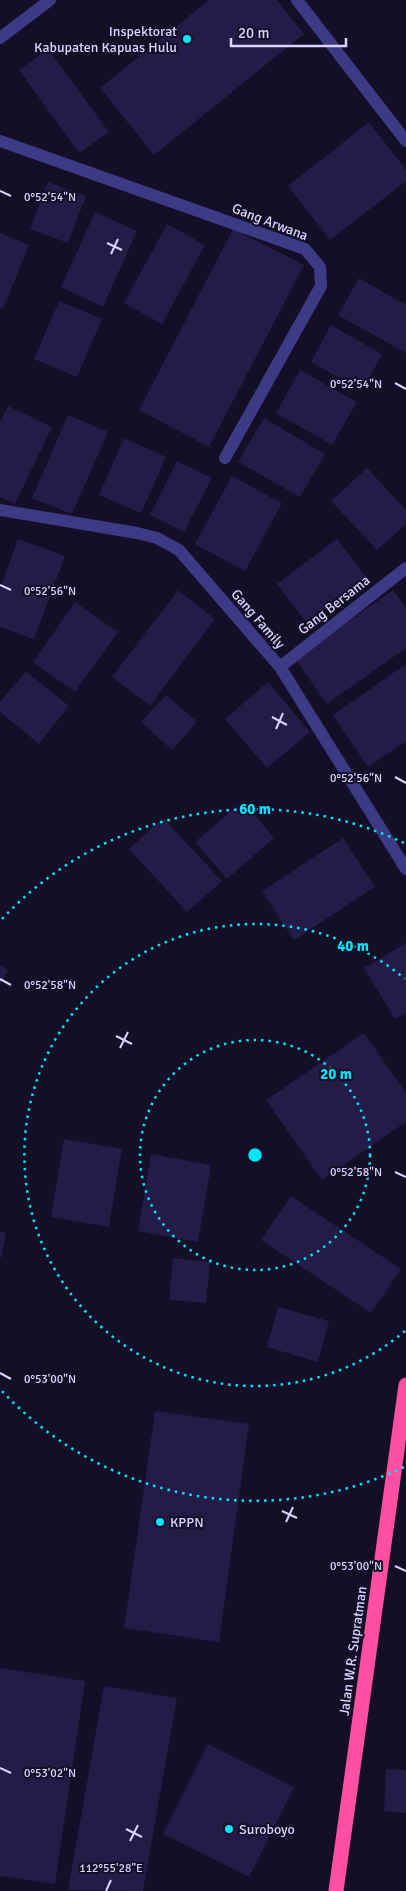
<svg xmlns="http://www.w3.org/2000/svg" width="406" height="1891" font-family="Signika,sans-serif">
  <rect width="100%" height="100%" fill="#130f26"/>
  <path fill="#241b47" d="M 209,0 L 277,0 L 304,34 L 154,155 L 100,88 Z
    M 48,49 L 109,132 L 79,153 L 19,70 Z
    M 369,122 L 406,170 L 406,181 L 330,240 L 288,186 Z
    M 48,182 L 86,196 L 68,243 L 30,229 Z
    M 95,212 L 137,231 L 103,307 L 61,287 Z
    M 167,224 L 205,245 L 162,324 L 124,303 Z
    M 233,229 L 304,265 L 209,447 L 139,410 Z
    M 0,233 L 29,245 L 3,309 L 0,308 Z
    M 359,278 L 406,305 L 406,353 L 338,315 Z
    M 59,301 L 102,319 L 77,377 L 34,359 Z
    M 331,325 L 382,354 L 362,391 L 311,362 Z
    M 300,370 L 357,402 L 332,445 L 276,413 Z
    M 8,406 L 52,427 L 15,504 L 0,497 L 0,422 Z
    M 68,415 L 108,432 L 72,514 L 32,498 Z
    M 264,418 L 325,454 L 300,497 L 238,462 Z
    M 124,438 L 166,457 L 141,513 L 99,495 Z
    M 177,461 L 212,478 L 184,532 L 150,515 Z
    M 367,468 L 406,510 L 406,524 L 377,550 L 331,501 Z
    M 232,476 L 282,503 L 245,571 L 195,544 Z
    M 18,539 L 65,556 L 34,639 L 0,627 L 0,589 Z
    M 337,539 L 366,577 L 306,622 L 277,584 Z
    M 178,590 L 215,619 L 150,706 L 112,677 Z
    M 393,590 L 406,608 L 406,648 L 327,704 L 295,659 Z
    M 75,602 L 118,632 L 75,692 L 33,662 Z
    M 406,664 L 406,741 L 368,767 L 333,715 Z
    M 26,671 L 69,706 L 39,744 L 0,712 L 0,702 Z
    M 268,682 L 310,732 L 267,768 L 225,719 Z
    M 166,695 L 197,722 L 172,750 L 141,722 Z
    M 243,801 L 274,838 L 227,879 L 195,842 Z
    M 163,818 L 222,881 L 187,912 L 129,849 Z
    M 343,838 L 375,887 L 294,940 L 262,891 Z
    M 406,943 L 406,1013 L 395,1019 L 364,968 Z
    M 0,965 L 8,970 L 0,985 Z
    M 364,1033 L 406,1093 L 406,1122 L 322,1180 L 266,1100 Z
    M 64,1139 L 122,1149 L 109,1227 L 51,1217 Z
    M 151,1154 L 211,1165 L 198,1242 L 138,1231 Z
    M 291,1196 L 401,1269 L 371,1313 L 261,1240 Z
    M 0,1231 L 6,1233 L 1,1258 L 0,1258 Z
    M 173,1258 L 210,1262 L 206,1303 L 169,1300 Z
    M 278,1307 L 329,1321 L 318,1362 L 267,1347 Z
    M 155,1411 L 249,1424 L 219,1642 L 124,1628 Z
    M 0,1668 L 85,1681 L 55,1884 L 0,1876 Z
    M 104,1686 L 177,1698 L 143,1891 L 68,1890 Z
    M 208,1744 L 294,1787 L 249,1877 L 163,1834 Z
    M 386,1769 L 406,1770 L 406,1813 L 384,1811 Z"/>
  <g fill="none" stroke-linecap="round" stroke-linejoin="round">
    <path stroke="#3d3a85" stroke-width="12" d="M 297,0 L 406,141
      M 0,38 L 50,0
      M 0,141 L 305,249 L 320,267 L 321,286 L 225,458
      M 0,510 L 137,533 L 157,538 L 179,550 L 280,667 L 406,869
      M 280,667 L 406,568"/>
    <path stroke="#ff4fa3" stroke-width="15" d="M 336,1891 L 406,1385"/>
  </g>
  <path fill="none" stroke="#d9d4ff" stroke-width="2" d="M 0,191 L 11,196M 107,243 L 122,250M 111,254 L 118,239M 395,383 L 406,389M 0,585 L 11,590M 272,717 L 287,725M 276,729 L 283,713M 395,777 L 406,783M 0,979 L 11,985M 116,1036 L 132,1044M 120,1048 L 128,1032M 395,1172 L 406,1177M 0,1373 L 11,1379M 282,1511 L 297,1518M 286,1522 L 293,1507M 395,1566 L 406,1571M 0,1768 L 11,1773M 126,1829 L 142,1837M 130,1841 L 138,1825M 106,1891 L 111,1880"/>
  <g fill="none" stroke="#00e5ff" stroke-width="2.5" stroke-dasharray="2.5 5">
    <circle cx="255" cy="1155" r="115"/>
    <path d="M405 1331A231 231 0 1 1 405 979"/>
    <path d="M404 1467A346 346 0 0 1 2 1391M2 919A346 346 0 0 1 404 843"/>
  </g>
  <g fill="#00e5ff" stroke="#130f26" stroke-width="2">
    <circle cx="187" cy="39" r="5"/>
    <circle cx="160" cy="1522" r="5"/>
    <circle cx="229" cy="1829" r="5"/>
  </g>
  <g text-anchor="middle" dominant-baseline="central" stroke-width="4" stroke-linejoin="round" paint-order="stroke">
    <g font-size="14" fill="#d9d4ff" stroke="#130f26" text-anchor="start">
      <text x="177" y="31" text-anchor="end">Inspektorat<tspan x="177" dy="16">Kabupaten Kapuas Hulu</tspan></text>
      <text x="170" y="1522">KPPN</text>
      <text x="239" y="1829">Suroboyo</text>
    </g>
    <g font-size="14" fill="#d9d4ff" stroke="#130f26">
      <text transform="translate(270 222) rotate(21)">Gang Arwana</text>
      <text transform="translate(334 605) rotate(-38)">Gang Bersama</text>
      <text transform="translate(258 619) rotate(49)">Gang Family</text>
      <text transform="translate(353 1651) rotate(-82)">Jalan W.R. Supratman</text>
    </g>
  </g>
  <g font-size="12" text-anchor="middle" fill="#d9d4ff" stroke="#130f26" stroke-width="4" stroke-linejoin="round" paint-order="stroke">
    <text x="50" y="201">0°52'54"N</text>
    <text x="356" y="388">0°52'54"N</text>
    <text x="50" y="595">0°52'56"N</text>
    <text x="356" y="782">0°52'56"N</text>
    <text x="50" y="989">0°52'58"N</text>
    <text x="356" y="1176">0°52'58"N</text>
    <text x="50" y="1383">0°53'00"N</text>
    <text x="356" y="1570">0°53'00"N</text>
    <text x="50" y="1777">0°53'02"N</text>
    <text x="111" y="1872">112°55'28"E</text>
  </g>
  <circle cx="255" cy="1155" r="8" fill="#00e5ff" stroke="#130f26" stroke-width="2.5"/>
  <g font-size="15" text-anchor="middle" font-weight="bold" fill="#00e5ff" stroke="#130f26" stroke-width="4" stroke-linejoin="round" paint-order="stroke">
    <text x="255" y="814">60 m</text>
    <text x="353" y="951">40 m</text>
    <text x="336" y="1079">20 m</text>
  </g>
  <path d="M231 38v8h115v-8" fill="none" stroke="#d9d4ff" stroke-width="2.5"/>
  <text x="238" y="38" font-size="15" fill="#d9d4ff" stroke="#130f26" stroke-width="4" paint-order="stroke">20 m</text>
</svg>
